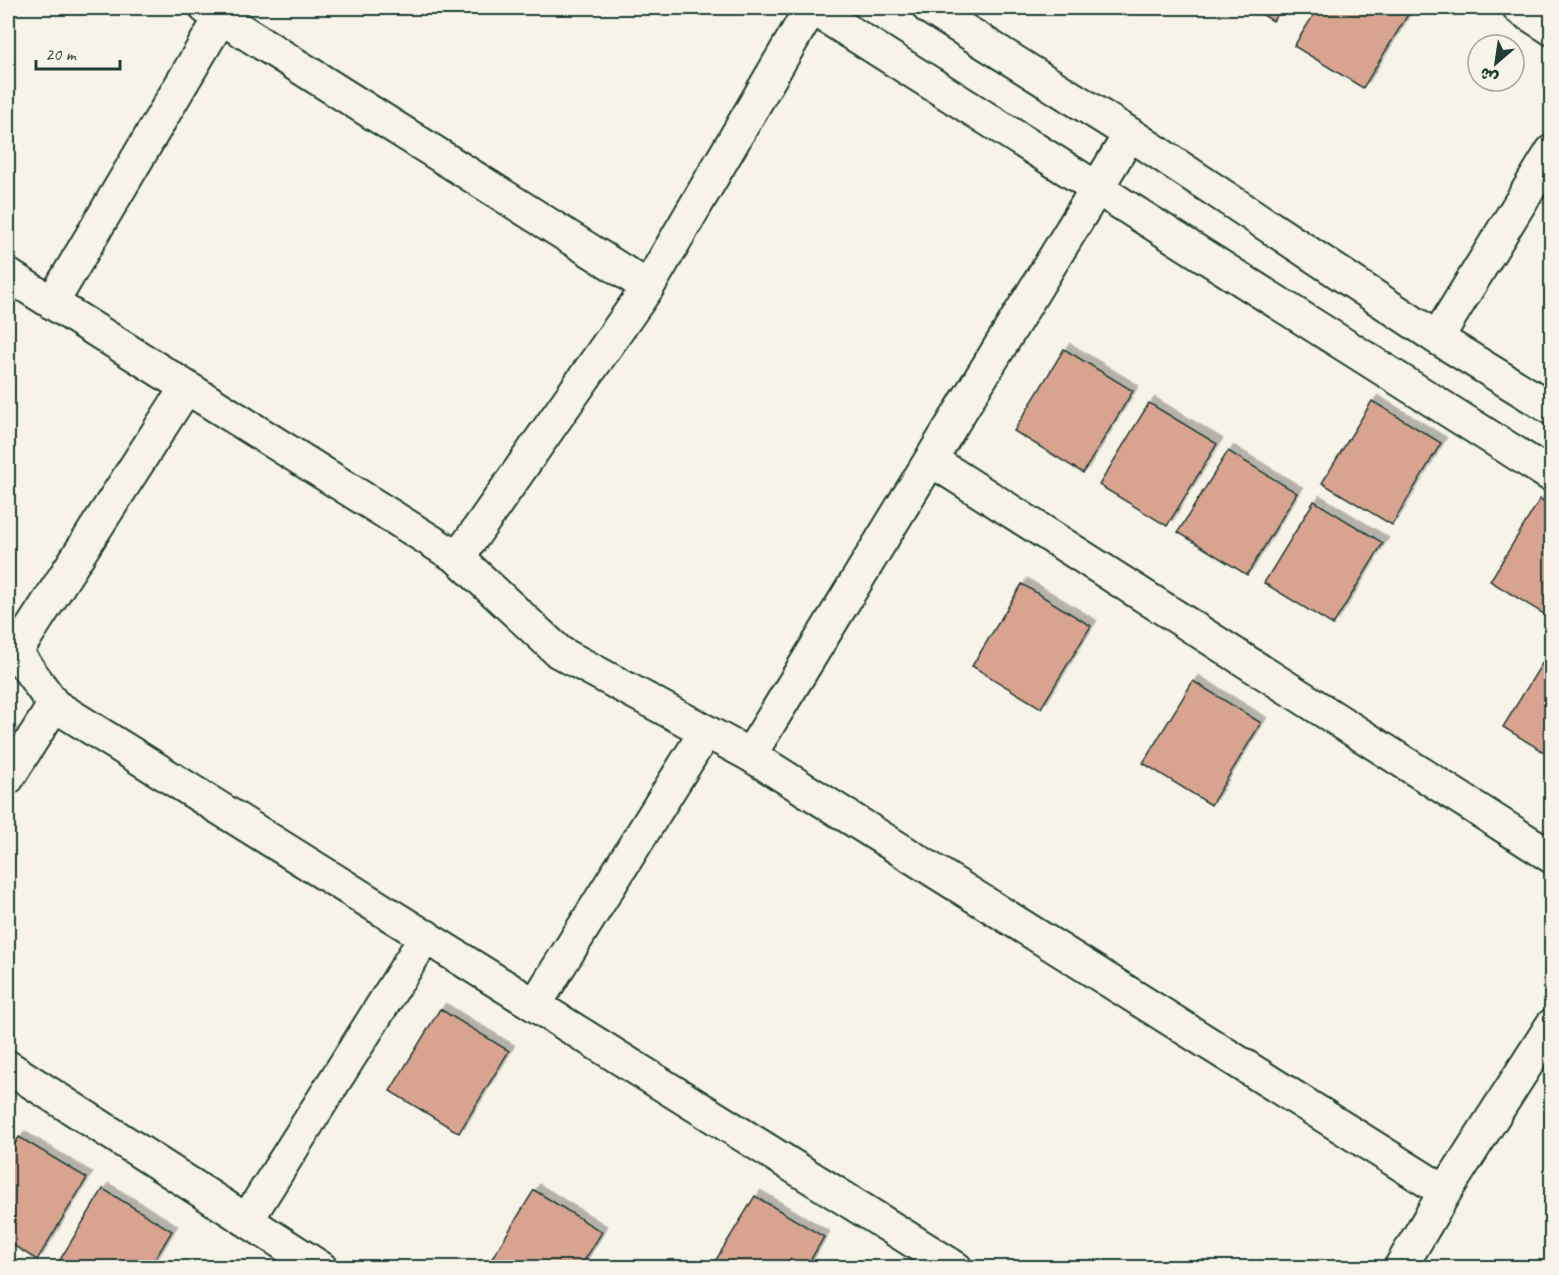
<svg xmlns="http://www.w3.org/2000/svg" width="1559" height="1275" font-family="Caveat,'Playpen Sans Arabic',sans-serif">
  <defs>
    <filter id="shadow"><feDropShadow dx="5.5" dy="-5.5" stdDeviation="0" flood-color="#0004"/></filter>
  </defs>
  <rect width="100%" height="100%" fill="#f7f3e8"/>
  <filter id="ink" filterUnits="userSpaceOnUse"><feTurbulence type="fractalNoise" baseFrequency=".0167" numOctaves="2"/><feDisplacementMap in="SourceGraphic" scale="12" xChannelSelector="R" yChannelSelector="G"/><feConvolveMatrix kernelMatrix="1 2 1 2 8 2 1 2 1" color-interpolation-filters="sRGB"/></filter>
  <g filter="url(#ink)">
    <path fill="#d9a48f" stroke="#1f3d34" stroke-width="1.5" filter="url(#shadow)" d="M 1251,8 L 1282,8 L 1273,21 Z
      M 1318,8 L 1412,8 L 1363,88 L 1294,46 Z
      M 1064,349 L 1133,391 L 1083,473 L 1014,431 Z
      M 1372,401 L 1441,443 L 1392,525 L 1322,483 Z
      M 1149,403 L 1217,444 L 1167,526 L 1099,485 Z
      M 1228,451 L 1297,493 L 1247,575 L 1178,532 Z
      M 1540,499 L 1552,506 L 1552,619 L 1490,581 Z
      M 1314,501 L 1383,543 L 1333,625 L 1264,583 Z
      M 1022,584 L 1091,626 L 1041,708 L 972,666 Z
      M 1552,647 L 1552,757 L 1503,727 Z
      M 1193,681 L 1261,723 L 1211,805 L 1143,763 Z
      M 440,1009 L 509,1051 L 459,1133 L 390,1091 Z
      M 19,1137 L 87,1178 L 37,1260 L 8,1242 L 8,1155 Z
      M 103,1189 L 172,1231 L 150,1268 L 55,1268 Z
      M 534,1190 L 602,1232 L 580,1268 L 486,1268 Z
      M 755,1196 L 824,1237 L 806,1268 L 711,1268 Z"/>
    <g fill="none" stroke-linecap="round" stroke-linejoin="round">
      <defs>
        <path id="street" d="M 206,8 L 648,287
          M 812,8 L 1552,476
          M 929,8 L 1130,134 L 1437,338 L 1552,409
          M 1519,8 L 1552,29
          M 8,275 L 458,558 L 559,652 L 750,755 L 1445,1192
          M 52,303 L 221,17
          M 1437,338 L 1552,151
          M 931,460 L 1552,857
          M 458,558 L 648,287 L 811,8
          M 8,648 L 16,652 L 54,705 L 956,1268
          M 16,652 L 186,388
          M 750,755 L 1130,134
          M 8,778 L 54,705
          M 535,1005 L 706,731
          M 8,1067 L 321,1268
          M 247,1220 L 426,936
          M 1400,1268 L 1445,1192 L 1552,1025"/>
      </defs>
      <use href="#street" stroke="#1f3d34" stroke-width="36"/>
      <use href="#street" stroke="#f7f3e8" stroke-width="32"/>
    </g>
  </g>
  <rect width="1559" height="1275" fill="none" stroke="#f7f3e8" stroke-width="30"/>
  <rect x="15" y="15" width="1529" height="1245" fill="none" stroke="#1f3d34" stroke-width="2" filter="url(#ink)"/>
  <g transform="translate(1496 63) rotate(209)"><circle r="28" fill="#f7f3e8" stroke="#a1aaa0" stroke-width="1.5"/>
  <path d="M0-4.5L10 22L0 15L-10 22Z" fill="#1f3d34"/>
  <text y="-9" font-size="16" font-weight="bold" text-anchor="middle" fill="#1f3d34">ش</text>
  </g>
  <path d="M36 60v9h84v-9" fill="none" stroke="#1f3d34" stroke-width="3"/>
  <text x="45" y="60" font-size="18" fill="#1f3d34" stroke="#f7f3e8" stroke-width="4.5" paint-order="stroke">20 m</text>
</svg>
